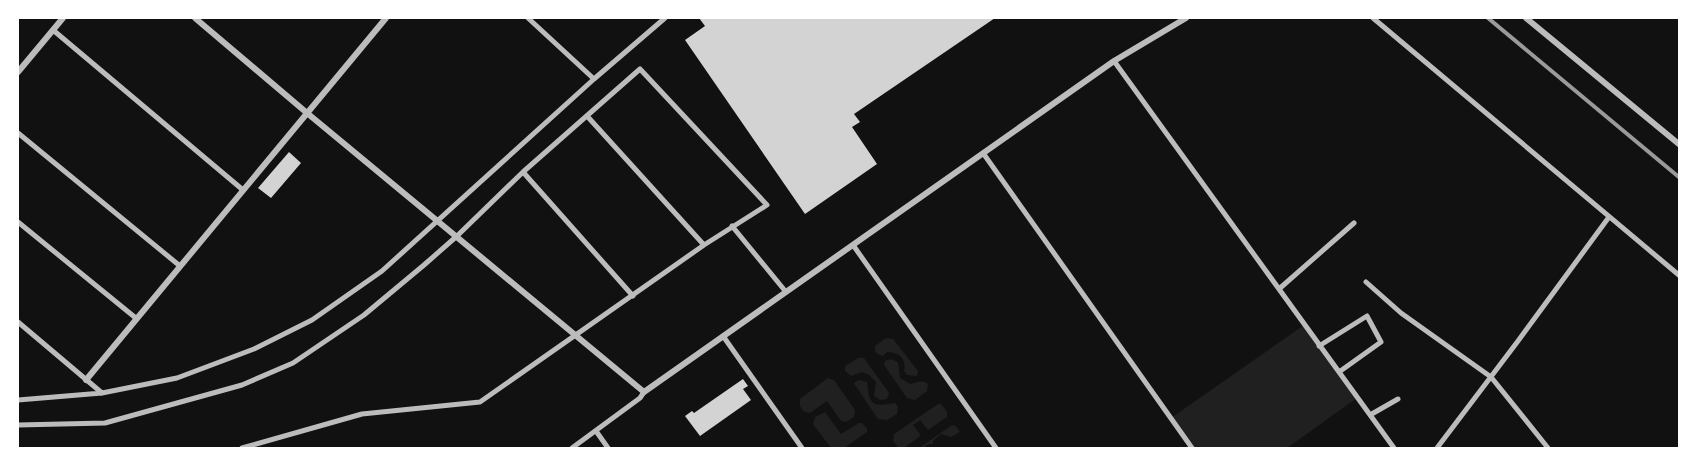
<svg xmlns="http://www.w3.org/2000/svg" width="1697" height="466" font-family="'Archivo Narrow',sans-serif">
  <rect width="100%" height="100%" fill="#111"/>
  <path fill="#202020" d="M 1304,325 L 1357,398 L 1287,448 L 1192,448 L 1171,418 Z
    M 886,338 L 893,339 L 918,371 L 917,376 L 907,375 L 904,371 C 907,359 899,352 887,352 L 883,356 L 877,354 L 875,351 L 875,346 Z
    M 858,358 L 864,358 L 889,393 L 887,399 L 880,400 L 874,396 L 876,382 L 869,375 L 862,372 L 851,376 L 845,371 L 845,366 Z
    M 891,359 L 898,362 L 900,378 L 910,384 C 916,383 923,379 928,384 L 927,391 L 915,400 L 907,398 L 884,365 L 885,361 Z
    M 828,378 L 834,380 L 855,410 L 854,417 L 846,422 L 841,421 L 827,401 L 810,413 L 803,411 L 800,406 L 800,399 Z
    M 859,380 L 867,382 C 868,387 868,391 869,395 C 871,409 886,404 895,403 L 898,407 L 897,414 L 887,420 L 878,419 L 855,385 L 854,383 Z
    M 938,404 L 941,404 L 947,412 L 947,417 L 928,430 L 920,420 L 913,425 L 920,434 L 919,437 L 904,448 L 898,447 L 893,441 L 894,434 Z
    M 825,412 L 841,434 L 859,423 L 862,423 L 867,428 L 867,432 L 844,448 L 831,448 L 813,424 L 815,417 Z
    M 952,425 L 956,426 L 960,432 L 951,437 L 941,434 L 933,441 L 933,444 L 929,444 L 922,448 L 919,448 Z"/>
  <path fill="#d3d3d3" d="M 699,18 L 995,18 L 854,114 L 860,122 L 852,127 L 877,164 L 805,214 L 685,40 L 705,26 Z
    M 289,152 L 301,163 L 271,198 L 258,188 Z
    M 743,379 L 748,386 L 743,389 L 751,400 L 700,436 L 685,416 L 692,411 L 694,413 Z"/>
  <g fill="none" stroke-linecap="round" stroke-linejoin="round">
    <path stroke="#bcbcbc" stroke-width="5" d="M 528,18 L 594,79
      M 1373,18 L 1680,276
      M 53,30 L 243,190
      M 1114,61 L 1394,448
      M 587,116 L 704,245
      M 18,133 L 180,266
      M 983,153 L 1192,448
      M 523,172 L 633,296
      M 18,222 L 137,319
      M 732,226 L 786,292
      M 853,245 L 996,448
      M 1366,282 L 1401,313 L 1491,377 L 1548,448
      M 1279,289 L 1354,223
      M 18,322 L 102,393
      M 723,336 L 802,448
      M 1319,346 L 1367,316 L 1381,342 L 1339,372
      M 18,400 L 102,393 L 177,378 L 254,349 L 312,320 L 382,271 L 594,79 L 665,18
      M 1370,415 L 1398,399
      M 18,425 L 105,423 L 242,385 L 293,363 L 364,315 L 424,265 L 457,236 L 523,172 L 640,69 L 767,205 L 704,245 L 480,402 L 362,414 L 242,448
      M 596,431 L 608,448
      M 572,448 L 640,398 L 644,392
      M 1437,448 L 1518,341 L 1609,217"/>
    <path stroke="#bcbcbc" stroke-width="6" d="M 195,18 L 307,113 L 644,392 L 1114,61 L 1186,18
      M 1526,18 L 1680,145
      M 18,72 L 63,18
      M 86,380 L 386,18"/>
    <path stroke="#9a9a9a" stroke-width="4" d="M 1488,18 L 1680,178"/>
  </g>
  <rect width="1697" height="466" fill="none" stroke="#ffffff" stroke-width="38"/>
</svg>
